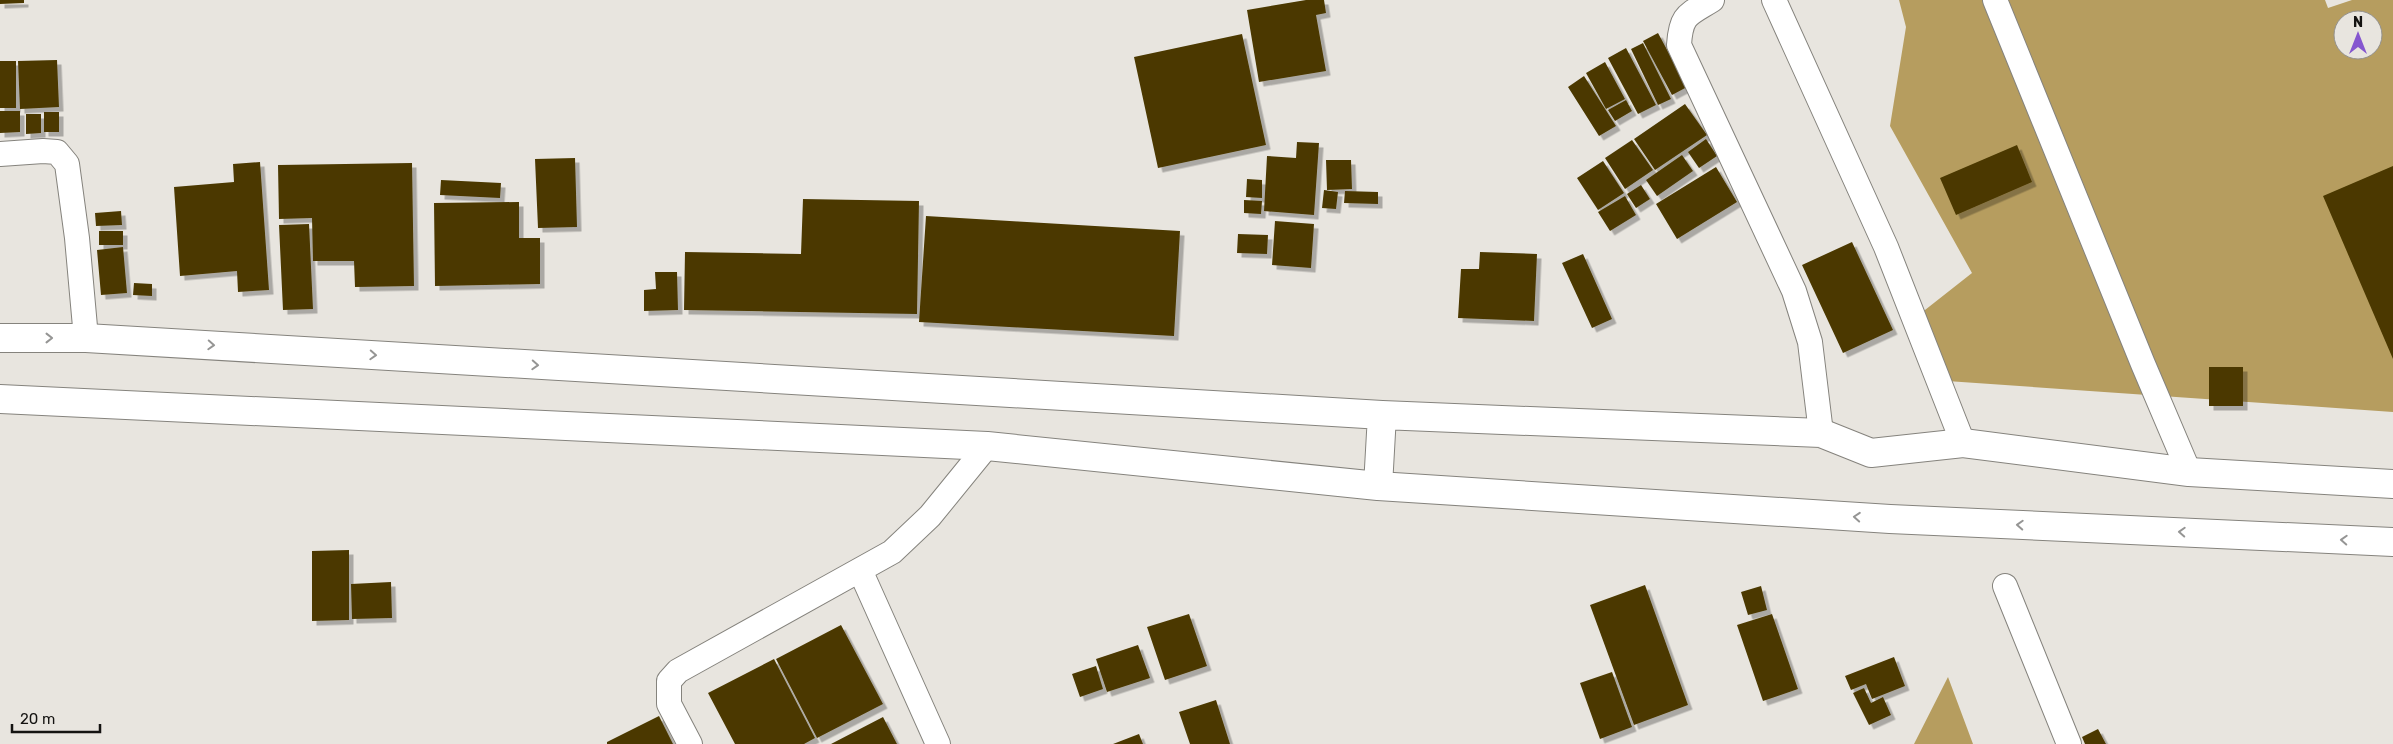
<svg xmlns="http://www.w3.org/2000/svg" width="2393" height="744" font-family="Rubik,sans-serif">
  <defs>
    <filter id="shadow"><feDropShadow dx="4.5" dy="4.5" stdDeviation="0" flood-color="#0004"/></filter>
  </defs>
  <rect width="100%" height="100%" fill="#e8e5df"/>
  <path fill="#b69d5f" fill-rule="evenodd" d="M 1899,0 L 2325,0 L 2328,8 L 2352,0 L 2393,0 L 2393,412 L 1947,381 L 1911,321 L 1972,273 L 1890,126 L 1906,27 ZM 2343,20 L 2373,20 L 2373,50 L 2343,50 Z
    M 1948,677 L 1973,744 L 1914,744 Z"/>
  <path fill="#4b3905" filter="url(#shadow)" d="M 0,0 L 24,0 L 24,3 L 0,4 Z
    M 1306,0 L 1324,0 L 1326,13 L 1316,15 L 1326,71 L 1259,82 L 1247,10 Z
    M 1658,33 L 1687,87 L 1672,95 L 1643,41 Z
    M 1242,34 L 1266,145 L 1158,168 L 1134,57 Z
    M 1643,43 L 1671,99 L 1658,105 L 1631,49 Z
    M 1626,48 L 1656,105 L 1638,114 L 1608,58 Z
    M 57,60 L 59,107 L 20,109 L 18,61 Z
    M 0,61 L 16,61 L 16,108 L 0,108 Z
    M 1605,62 L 1625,99 L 1606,109 L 1586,73 Z
    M 1584,76 L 1616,126 L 1599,136 L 1568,87 Z
    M 1626,100 L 1632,111 L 1615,121 L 1608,110 Z
    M 1685,104 L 1707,135 L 1655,170 L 1634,139 Z
    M 0,111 L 20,111 L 20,132 L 0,133 Z
    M 44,112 L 59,112 L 59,132 L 44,132 Z
    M 26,114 L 41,114 L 41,133 L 26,134 Z
    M 1706,139 L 1717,156 L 1699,168 L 1688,152 Z
    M 1632,140 L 1653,170 L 1625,189 L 1605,158 Z
    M 1297,142 L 1319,143 L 1314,215 L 1264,211 L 1267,156 L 1296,158 Z
    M 2017,145 L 2032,182 L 1956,215 L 1940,178 Z
    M 1682,155 L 1693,171 L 1657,196 L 1646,180 Z
    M 575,158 L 577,227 L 538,228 L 535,159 Z
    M 1326,160 L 1351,160 L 1352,189 L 1327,190 Z
    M 1603,161 L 1624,193 L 1598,210 L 1577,178 Z
    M 260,162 L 269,290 L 238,292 L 237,271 L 180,276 L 174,187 L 234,182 L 233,164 Z
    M 412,163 L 414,286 L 355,287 L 354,261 L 313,261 L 312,218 L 279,219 L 278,165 Z
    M 2393,166 L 2393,359 L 2323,196 Z
    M 1716,167 L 1737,202 L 1677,239 L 1656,204 Z
    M 1247,179 L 1262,180 L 1262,198 L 1246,197 Z
    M 441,180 L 501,183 L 500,198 L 440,195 Z
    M 1641,185 L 1650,199 L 1636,208 L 1627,194 Z
    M 1324,190 L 1338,192 L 1336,209 L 1322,208 Z
    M 1345,191 L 1378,192 L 1378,204 L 1344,203 Z
    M 1625,196 L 1636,215 L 1610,231 L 1598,212 Z
    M 803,199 L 919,201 L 917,314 L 684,310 L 685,252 L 801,254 Z
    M 1244,200 L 1262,201 L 1261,214 L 1244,213 Z
    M 519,202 L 519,238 L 540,238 L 540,284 L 435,286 L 434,203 Z
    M 121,211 L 122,225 L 96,226 L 95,213 Z
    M 926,216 L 1180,231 L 1174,336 L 919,322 Z
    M 1275,221 L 1314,224 L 1311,268 L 1272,265 Z
    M 309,224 L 313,309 L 283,310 L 279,225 Z
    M 99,231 L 123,231 L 123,245 L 99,245 Z
    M 1238,234 L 1268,235 L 1267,254 L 1237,253 Z
    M 1852,242 L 1893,330 L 1843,353 L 1802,265 Z
    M 123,247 L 127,293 L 101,295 L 97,250 Z
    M 1480,252 L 1537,254 L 1534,321 L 1458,318 L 1461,269 L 1479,269 Z
    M 1583,254 L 1612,319 L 1592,328 L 1562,263 Z
    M 655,272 L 677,272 L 678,310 L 644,311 L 644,290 L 656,289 Z
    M 134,283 L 152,284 L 152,296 L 133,295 Z
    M 2209,367 L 2243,367 L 2243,406 L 2209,406 Z
    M 349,550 L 349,620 L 312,621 L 312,551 Z
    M 391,582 L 392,618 L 352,619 L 351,584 Z
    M 1645,585 L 1688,705 L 1634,725 L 1590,605 Z
    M 1761,586 L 1767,610 L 1748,615 L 1741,592 Z
    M 1189,614 L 1207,666 L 1165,680 L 1147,627 Z
    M 1772,614 L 1798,689 L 1763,701 L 1737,625 Z
    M 841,625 L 883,704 L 817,738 L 776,659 Z
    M 1138,645 L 1150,678 L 1107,692 L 1096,659 Z
    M 1894,657 L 1905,686 L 1872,699 L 1866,684 L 1851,690 L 1845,676 Z
    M 774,659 L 815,738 L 804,744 L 735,744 L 708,693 Z
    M 1096,666 L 1103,689 L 1080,697 L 1072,674 Z
    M 1612,672 L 1632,727 L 1600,739 L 1580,683 Z
    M 1864,688 L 1871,703 L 1883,697 L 1891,715 L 1869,725 L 1853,693 Z
    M 1216,700 L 1230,744 L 1190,744 L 1179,712 Z
    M 659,716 L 673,744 L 607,744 L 607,742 Z
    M 883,717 L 897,744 L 831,744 Z
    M 2098,729 L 2106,744 L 2085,744 L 2082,737 Z
    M 1139,734 L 1143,744 L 1113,744 Z"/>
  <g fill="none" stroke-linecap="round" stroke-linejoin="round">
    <defs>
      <path id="minor" d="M 1712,0 C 1688,15 1681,14 1679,45 L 1794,291 L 1810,342 L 1821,433
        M 1774,0 L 1886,247 L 1963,443
        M 1995,0 L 2143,364 L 2189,472
        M 0,154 L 43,151 L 57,152 L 67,164 L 77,238 L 86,338
        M 860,570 L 938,744
        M 2005,586 L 2069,744
        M 690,744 L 669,704 L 669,681 L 678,671 L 892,552 L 930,516 L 987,446"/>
      <path id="secondary" d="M 0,338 L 86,338 L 1382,415 L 1821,433 L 1871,453 L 1963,443 L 2189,472 L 2393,484
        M 0,399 L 987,446 L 1378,486 L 1890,519 L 2393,542
        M 1378,486 L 1382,415"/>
    </defs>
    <use href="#minor" stroke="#85837d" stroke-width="26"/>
    <use href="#secondary" stroke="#85837d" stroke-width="30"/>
    <use href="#minor" stroke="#fff" stroke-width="24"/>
    <use href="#secondary" stroke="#fff" stroke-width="28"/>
  </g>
  <defs><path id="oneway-chevron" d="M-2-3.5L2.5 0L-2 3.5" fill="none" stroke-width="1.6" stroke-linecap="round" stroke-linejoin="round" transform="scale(1.25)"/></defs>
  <g stroke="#959594">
    <use href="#oneway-chevron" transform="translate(49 338)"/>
    <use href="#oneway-chevron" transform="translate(211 345) rotate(3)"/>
    <use href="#oneway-chevron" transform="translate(373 355) rotate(3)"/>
    <use href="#oneway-chevron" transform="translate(535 365) rotate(3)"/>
    <use href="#oneway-chevron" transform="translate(1857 517) rotate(-176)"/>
    <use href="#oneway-chevron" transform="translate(2020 525) rotate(-177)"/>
    <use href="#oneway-chevron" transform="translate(2182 532) rotate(-177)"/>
    <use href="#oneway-chevron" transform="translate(2344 540) rotate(-177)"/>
  </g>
  <g transform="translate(2358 35)"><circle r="24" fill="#e8e5df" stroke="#93918d"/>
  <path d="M0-4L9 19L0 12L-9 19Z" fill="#8556cf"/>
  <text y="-8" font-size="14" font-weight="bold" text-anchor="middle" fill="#141311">N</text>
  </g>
  <path d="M12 724v8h88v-8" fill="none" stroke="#141311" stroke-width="2.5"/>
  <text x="20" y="724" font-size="15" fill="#141311" stroke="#e8e5df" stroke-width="4" paint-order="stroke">20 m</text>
</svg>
